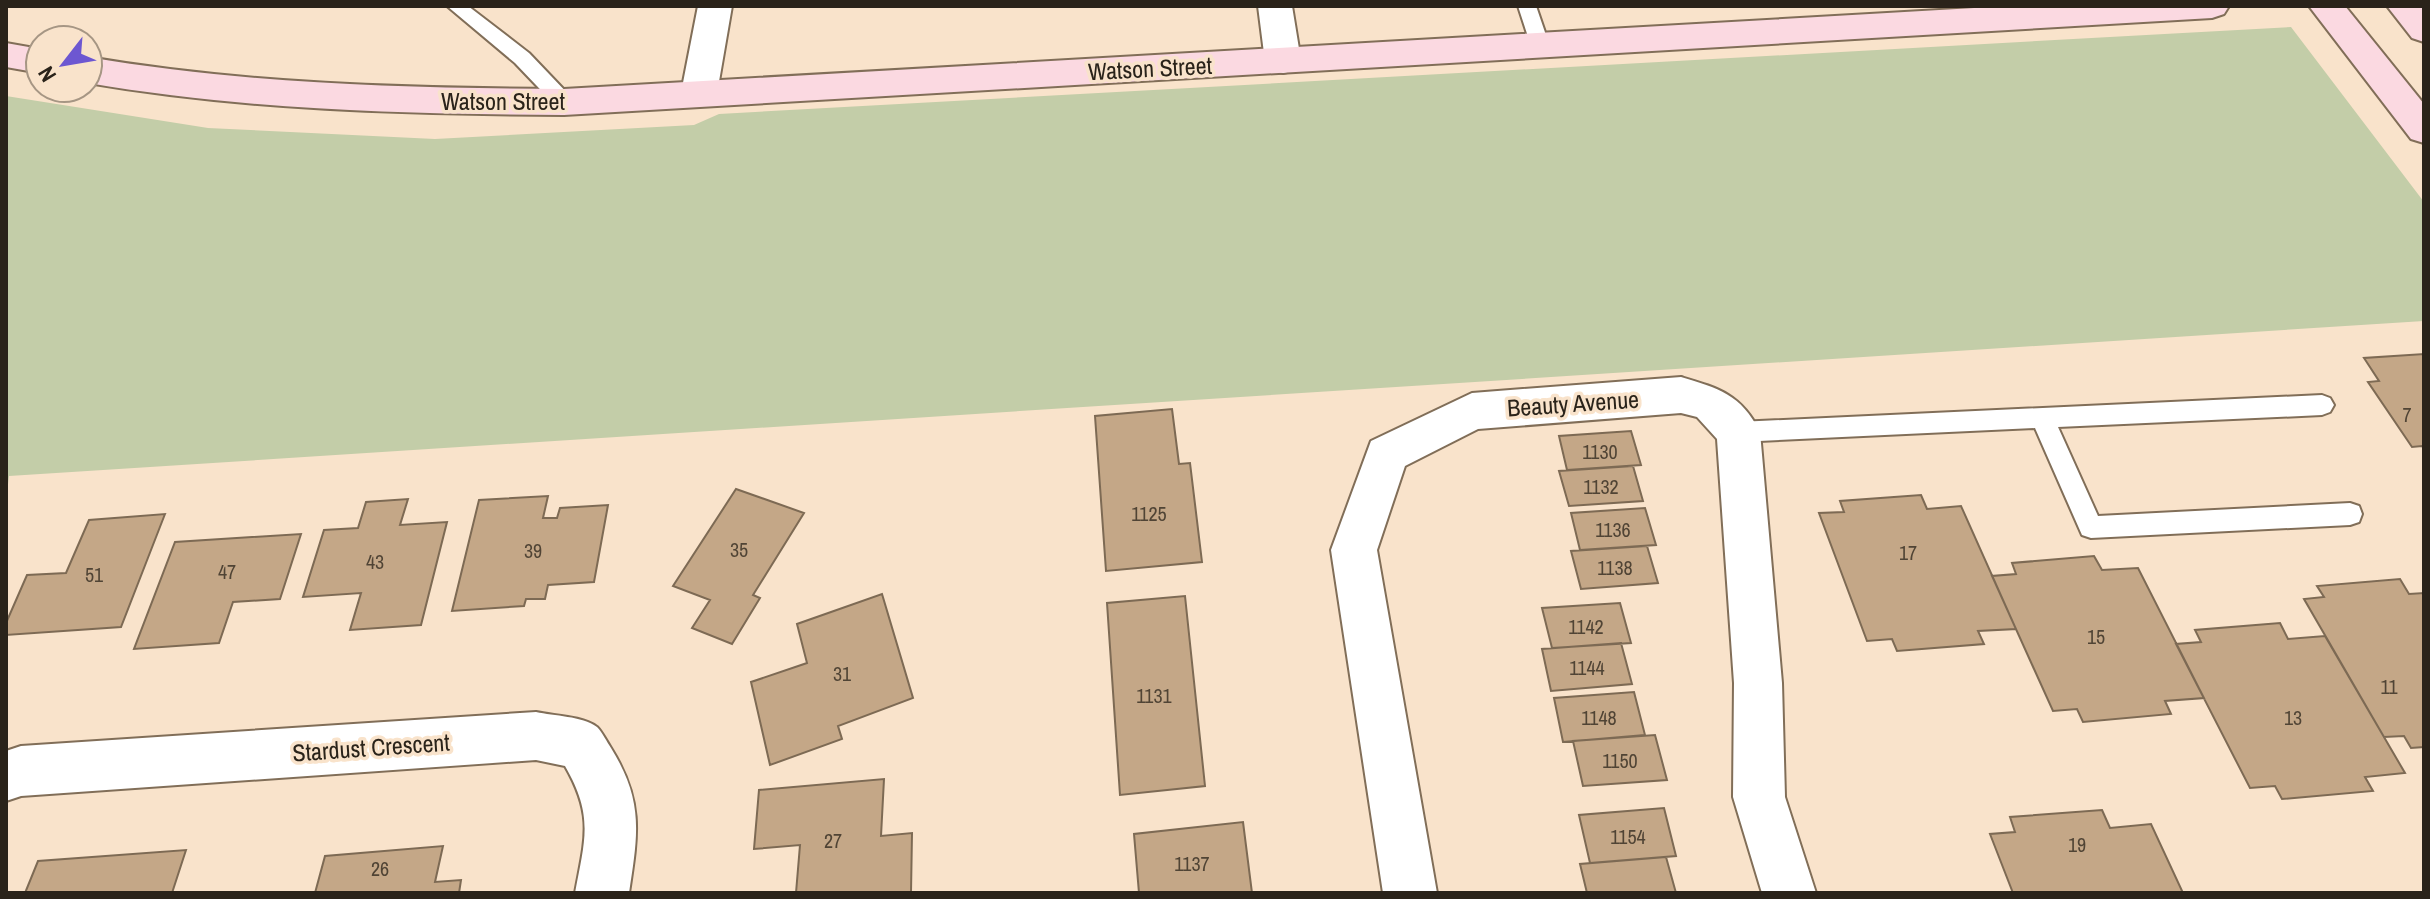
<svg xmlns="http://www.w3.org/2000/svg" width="2430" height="899" font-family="'Archivo Narrow',sans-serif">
  <rect width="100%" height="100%" fill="#f9e3cb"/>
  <path fill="#c3cda8" d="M 2291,27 L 2424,202 L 2424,321 L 9,476 L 6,501 L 6,96 L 208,128 L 435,139 L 694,125 L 719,114 Z"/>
  <path fill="#c4a787" stroke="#7d6a54" stroke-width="2" d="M 2424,354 L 2424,449 L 2422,446 L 2412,447 L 2368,382 L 2379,381 L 2364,358 Z
    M 1172,409 L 1179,464 L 1190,463 L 1202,562 L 1106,571 L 1095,416 Z
    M 1631,431 L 1641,465 L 1567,470 L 1559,436 Z
    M 1633,466 L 1643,501 L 1569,506 L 1559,471 Z
    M 736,489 L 804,513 L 753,595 L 760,598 L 732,644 L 692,628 L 710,600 L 673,586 Z
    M 1921,495 L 1927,509 L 1961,506 L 2016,629 L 1978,631 L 1984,644 L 1897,651 L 1892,639 L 1867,641 L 1819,513 L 1844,512 L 1840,501 Z
    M 548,496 L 543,518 L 557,518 L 560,508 L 608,505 L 594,582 L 548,585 L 545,599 L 526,599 L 524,606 L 452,611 L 479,500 Z
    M 408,499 L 400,525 L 447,522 L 421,625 L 350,630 L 361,593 L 303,597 L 324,530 L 358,528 L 366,502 Z
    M 1645,508 L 1656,545 L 1580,550 L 1571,513 Z
    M 165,514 L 121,627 L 6,635 L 6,623 L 27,575 L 66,573 L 89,520 Z
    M 301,534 L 280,599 L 233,602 L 219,643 L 134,649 L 175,542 Z
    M 1647,546 L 1658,583 L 1581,589 L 1571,551 Z
    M 2094,556 L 2102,570 L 2138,568 L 2204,698 L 2165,701 L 2171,714 L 2083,722 L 2077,709 L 2053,711 L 1992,576 L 2016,574 L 2012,563 Z
    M 2400,579 L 2409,594 L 2424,593 L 2424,747 L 2411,748 L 2404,736 L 2384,737 L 2304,599 L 2324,597 L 2317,586 Z
    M 882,594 L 913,698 L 838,726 L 842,739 L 770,765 L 751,682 L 807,663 L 797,624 Z
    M 1185,596 L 1205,786 L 1120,795 L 1107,603 Z
    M 1620,603 L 1631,643 L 1552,648 L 1542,608 Z
    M 2280,623 L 2288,639 L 2325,636 L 2405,773 L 2365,777 L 2373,791 L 2282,799 L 2275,786 L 2250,788 L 2176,644 L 2201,642 L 2195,630 Z
    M 1621,643 L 1632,684 L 1551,691 L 1542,649 Z
    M 1634,692 L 1645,735 L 1563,742 L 1554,698 Z
    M 1655,735 L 1667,780 L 1583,786 L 1573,741 Z
    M 884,779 L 881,836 L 912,833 L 911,893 L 796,893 L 800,845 L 754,849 L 759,790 Z
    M 1664,808 L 1676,856 L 1590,863 L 1579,815 Z
    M 2102,810 L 2110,828 L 2151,824 L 2183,893 L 2013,893 L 1990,834 L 2015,832 L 2010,817 Z
    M 1243,822 L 1252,893 L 1139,893 L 1134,834 Z
    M 443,846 L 435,882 L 461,880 L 459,893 L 315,893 L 325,856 Z
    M 186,850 L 172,893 L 25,893 L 38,861 Z
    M 1666,857 L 1676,893 L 1587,893 L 1580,864 Z"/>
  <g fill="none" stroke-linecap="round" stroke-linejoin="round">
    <defs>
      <path id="lane" d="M 447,6 L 468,6 L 529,53 L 571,97 L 574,102 L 571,107 L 557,107 L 515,63 Z
        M 1518,6 L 1536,6 L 1550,47 L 1547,52 L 1533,52 Z
        M 2322,395 L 2330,398 L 2334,405 L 2330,412 L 2322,415 L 2058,427 L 2098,516 L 2350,503 L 2359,506 L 2362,514 L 2359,522 L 2350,525 L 2091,538 L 2082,535 L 2035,428 L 1738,442 L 1730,439 L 1726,432 L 1730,425 L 1738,422 Z"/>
      <path id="street" d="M 698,6 L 732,6 L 717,93 L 712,102 L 699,106 L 686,102 L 681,93 Z
        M 1258,6 L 1292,6 L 1301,61 L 1296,70 L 1283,73 L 1270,70 L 1265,61 Z
        M 1681,377 C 1718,388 1741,394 1760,432 L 1782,683 L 1785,797 L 1816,893 L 1762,893 L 1733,797 L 1734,683 L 1717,439 L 1697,417 L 1681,413 L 1478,429 L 1405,466 L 1377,550 L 1437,893 L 1383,893 L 1331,550 L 1371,441 L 1472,393 Z
        M 536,712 C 554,716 582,716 597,727 C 602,732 607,742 611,748 C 644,801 638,834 629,893 L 575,893 C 585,839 594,816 565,766 L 536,760 L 21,796 L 6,801 L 6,751 L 21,746 Z"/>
      <path id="secondary" d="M 2009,6 L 2229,6 L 2224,14 L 2212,18 L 564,115 C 404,114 246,110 88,83 L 88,57 C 246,84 404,88 564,89 Z
        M 2309,6 L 2345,6 L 2424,104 L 2424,143 L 2411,139 Z
        M 2387,6 L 2423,6 L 2424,42 L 2412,38 Z
        M 6,43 L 40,49 L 40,73 L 6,67 Z"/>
    </defs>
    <use href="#lane" stroke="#816e58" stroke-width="4"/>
    <use href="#street" stroke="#816e58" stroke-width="4"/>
    <use href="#secondary" stroke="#816e58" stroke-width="4"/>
    <use href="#lane" fill="#fff" fill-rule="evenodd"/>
    <use href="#street" fill="#fff" fill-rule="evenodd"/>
    <use href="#secondary" fill="#fbd9e1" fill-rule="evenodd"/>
  </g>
  <g text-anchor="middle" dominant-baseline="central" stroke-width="7" stroke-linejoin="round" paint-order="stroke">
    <g font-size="20" fill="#504435">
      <text x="2407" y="414">7</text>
      <text x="1600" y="451">1130</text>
      <text x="1601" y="486">1132</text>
      <text x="1149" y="513">1125</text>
      <text x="1613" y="529">1136</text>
      <text x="739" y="549">35</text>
      <text x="533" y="550">39</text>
      <text x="1908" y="552">17</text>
      <text x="375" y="561">43</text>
      <text x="1615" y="567">1138</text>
      <text x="227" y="571">47</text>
      <text x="94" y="574">51</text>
      <text x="1586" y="626">1142</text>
      <text x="2096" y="636">15</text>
      <text x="1587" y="667">1144</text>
      <text x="842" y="673">31</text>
      <text x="2389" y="686">11</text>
      <text x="1154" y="695">1131</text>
      <text x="1599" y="717">1148</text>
      <text x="2293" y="717">13</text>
      <text x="1620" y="760">1150</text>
      <text x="1628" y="836">1154</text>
      <text x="833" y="840">27</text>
      <text x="2077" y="844">19</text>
      <text x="1192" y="863">1137</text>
      <text x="380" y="868">26</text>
    </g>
    <g font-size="24" fill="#2a231a" stroke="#f9e3cb">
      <text transform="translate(1150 68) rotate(-3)">Watson Street</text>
      <text x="503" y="101">Watson Street</text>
      <text transform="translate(1573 403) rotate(-4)">Beauty Avenue</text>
      <text transform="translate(371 747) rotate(-4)">Stardust Crescent</text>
    </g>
  </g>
  <rect width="2430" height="899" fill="none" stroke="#2a231a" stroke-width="16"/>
  <g transform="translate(64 64) rotate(239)"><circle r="38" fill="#f9e3cb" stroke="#a69684" stroke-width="2"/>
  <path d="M0-6L14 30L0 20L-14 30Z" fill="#6d57d1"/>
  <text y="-12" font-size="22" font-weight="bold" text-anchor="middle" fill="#2a231a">N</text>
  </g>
</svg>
